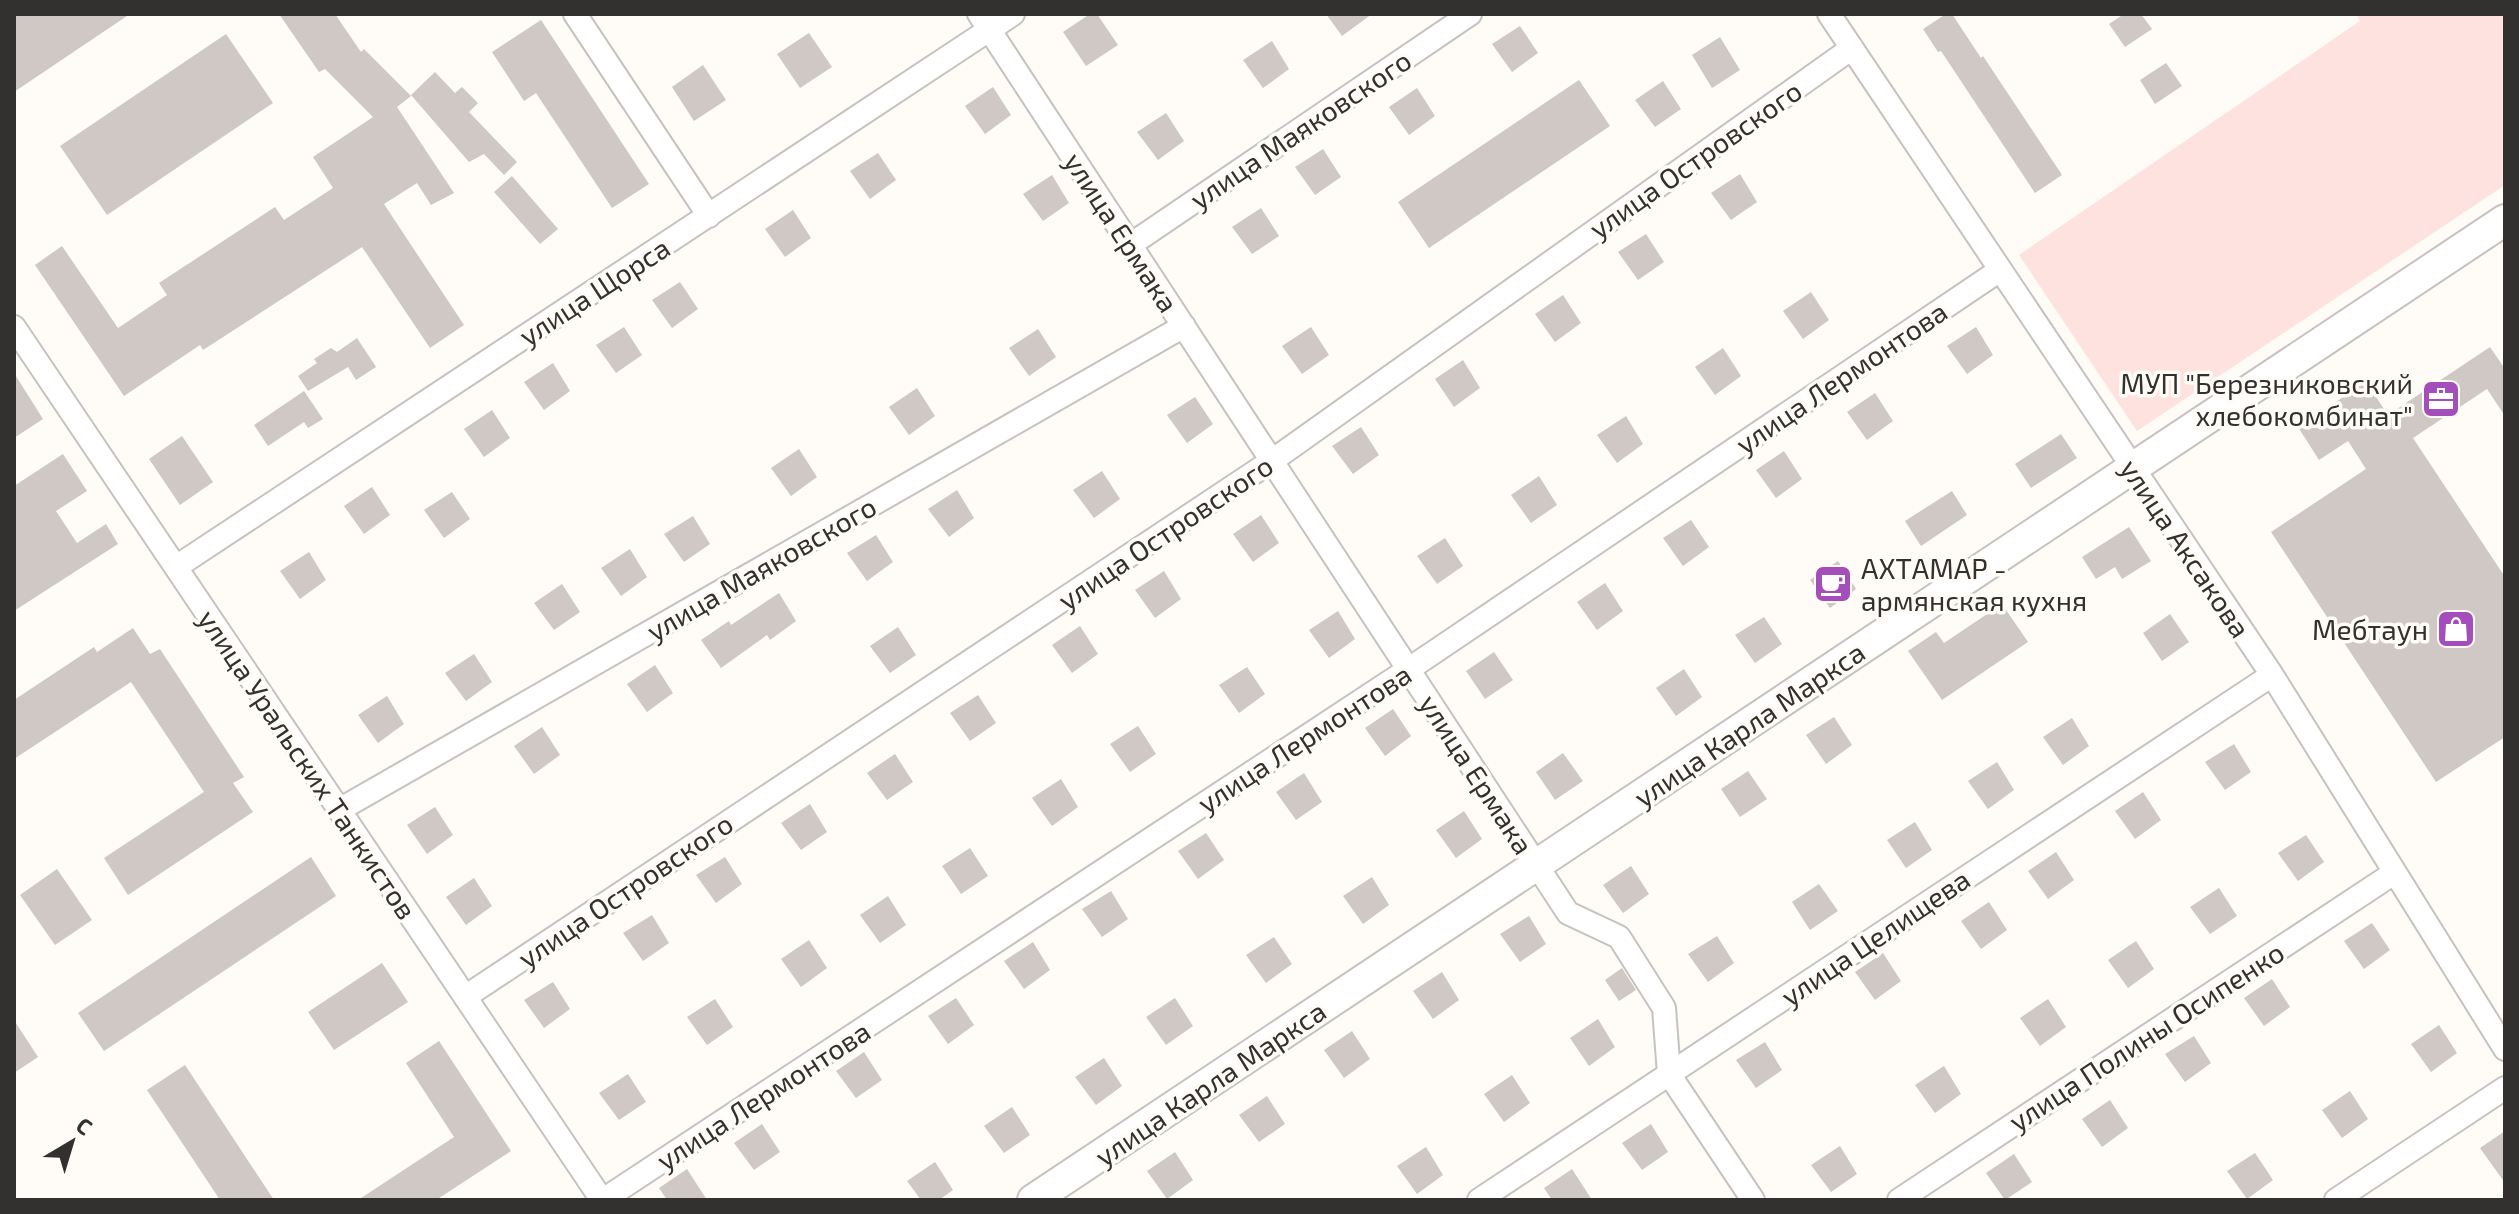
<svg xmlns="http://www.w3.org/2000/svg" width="2519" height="1214" font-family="'Exo 2',sans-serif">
  <rect width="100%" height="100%" fill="#fffbf7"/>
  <path fill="#fde2df" d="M 2356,14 L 2505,14 L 2505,185 L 2137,431 L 2019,255 L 2360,21 Z"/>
  <path fill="#cfc8c5" d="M 14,14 L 130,14 L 14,92 Z
    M 279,14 L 335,14 L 361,52 L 364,49 L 411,96 L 397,107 L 454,193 L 431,205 L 417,183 L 384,204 L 464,325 L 430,348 L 362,247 L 203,350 L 200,345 L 124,396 L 35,265 L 62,246 L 118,328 L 167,295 L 159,283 L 275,207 L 284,220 L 333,188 L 313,157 L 373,117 L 325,69 L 319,72 Z
    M 1090,14 L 1097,14 L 1118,45 L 1086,66 L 1063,32 Z
    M 1326,14 L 1372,14 L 1342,36 Z
    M 1946,14 L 1952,14 L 1981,58 L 1983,56 L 2062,175 L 2035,193 L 1941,51 L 1938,52 L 1923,29 Z
    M 2124,14 L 2141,14 L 2152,29 L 2125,47 L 2109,24 Z
    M 541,20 L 649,184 L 612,208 L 536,93 L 524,101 L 492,52 Z
    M 1520,26 L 1538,53 L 1512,72 L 1492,44 Z
    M 809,33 L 832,67 L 800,88 L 777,54 Z
    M 226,34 L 273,103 L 107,215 L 60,146 Z
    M 1720,37 L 1740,70 L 1712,88 L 1692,55 Z
    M 1272,41 L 1289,69 L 1263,88 L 1243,60 Z
    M 2166,63 L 2182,86 L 2155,104 L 2140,80 Z
    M 703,65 L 726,100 L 694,121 L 672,87 Z
    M 435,72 L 455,93 L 462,87 L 478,103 L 469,112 L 517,162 L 504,175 L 484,154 L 469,162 L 411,95 Z
    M 1579,80 L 1610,126 L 1429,248 L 1398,202 Z
    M 1663,81 L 1681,109 L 1655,127 L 1635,100 Z
    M 993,87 L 1011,115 L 985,134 L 965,106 Z
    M 1417,88 L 1435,116 L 1409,135 L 1389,107 Z
    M 1166,113 L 1184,141 L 1158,160 L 1137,132 Z
    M 1323,149 L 1341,177 L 1315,195 L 1295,167 Z
    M 878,153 L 896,180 L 870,199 L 850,171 Z
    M 1740,174 L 1757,202 L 1731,220 L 1711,193 Z
    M 1052,175 L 1069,203 L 1043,221 L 1023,194 Z
    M 512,176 L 558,229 L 540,244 L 494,192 Z
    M 1261,208 L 1279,236 L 1252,254 L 1232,227 Z
    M 793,210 L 811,238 L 785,257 L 765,229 Z
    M 1646,234 L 1664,262 L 1638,280 L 1618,252 Z
    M 680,282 L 698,309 L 672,328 L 652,300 Z
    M 1811,292 L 1829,320 L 1803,339 L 1783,311 Z
    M 1563,295 L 1581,323 L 1555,342 L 1535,314 Z
    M 624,327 L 642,355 L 616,373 L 596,345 Z
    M 1311,327 L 1329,355 L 1302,374 L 1282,346 Z
    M 1976,327 L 1993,355 L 1967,374 L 1947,346 Z
    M 1038,329 L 1056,357 L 1029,376 L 1009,348 Z
    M 357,338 L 376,367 L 356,380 L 348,367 L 308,391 L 298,376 L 317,363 L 314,359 L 331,348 L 337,352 Z
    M 2490,347 L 2505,369 L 2505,416 L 2487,389 L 2413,438 L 2505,577 L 2505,737 L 2436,782 L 2271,532 L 2366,469 L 2348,441 L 2319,460 L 2298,427 L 2366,382 L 2388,415 Z
    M 1723,348 L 1741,376 L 1715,395 L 1695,367 Z
    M 1463,360 L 1480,388 L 1454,407 L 1435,379 Z
    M 553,363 L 570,391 L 544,410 L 524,382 Z
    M 14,373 L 43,419 L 14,438 Z
    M 917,388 L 935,416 L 909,435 L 889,407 Z
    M 304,391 L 323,419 L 308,428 L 304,422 L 268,446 L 254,425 Z
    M 1875,393 L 1893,421 L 1867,440 L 1847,412 Z
    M 1195,397 L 1213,424 L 1187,443 L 1167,415 Z
    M 492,410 L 510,438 L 484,457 L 464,429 Z
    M 1626,416 L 1643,444 L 1617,463 L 1597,435 Z
    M 1361,427 L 1379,455 L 1353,474 L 1332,446 Z
    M 2061,434 L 2077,458 L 2031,488 L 2015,464 Z
    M 182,436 L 213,482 L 180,505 L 149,459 Z
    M 799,449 L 817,477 L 791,496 L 771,468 Z
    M 1784,451 L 1802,479 L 1776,498 L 1756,470 Z
    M 63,454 L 87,491 L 56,511 L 77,543 L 106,524 L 118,544 L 14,611 L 14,486 Z
    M 1102,471 L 1120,499 L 1094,518 L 1073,490 Z
    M 1539,476 L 1557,505 L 1531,523 L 1511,495 Z
    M 372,487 L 390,515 L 364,534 L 344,506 Z
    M 957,490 L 974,518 L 949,537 L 928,509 Z
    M 1952,491 L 1967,515 L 1921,546 L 1905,521 Z
    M 452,492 L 470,519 L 444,538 L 424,510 Z
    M 1261,515 L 1279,543 L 1253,562 L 1233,534 Z
    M 693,516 L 710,544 L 684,562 L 664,534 Z
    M 1691,520 L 1709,547 L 1683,566 L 1663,538 Z
    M 2129,527 L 2151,561 L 2122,579 L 2115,567 L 2096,579 L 2082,557 Z
    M 876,535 L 893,562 L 867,581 L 847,553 Z
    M 1445,538 L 1463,566 L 1437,584 L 1417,556 Z
    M 630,549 L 647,577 L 621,596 L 601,568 Z
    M 309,552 L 326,580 L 300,599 L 280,571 Z
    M 1838,561 L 1856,589 L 1830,608 L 1810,580 Z
    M 1164,571 L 1181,599 L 1155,618 L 1135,590 Z
    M 1605,583 L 1623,611 L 1597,630 L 1577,602 Z
    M 562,584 L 580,612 L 554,630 L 534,603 Z
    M 779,593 L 796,621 L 770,640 L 767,635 L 721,668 L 701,640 L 729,621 L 731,625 Z
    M 2002,604 L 2028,642 L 1942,700 L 1908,651 L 1936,632 L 1944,643 Z
    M 1338,611 L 1355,639 L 1329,658 L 1309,630 Z
    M 2170,614 L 2189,642 L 2162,661 L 2143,633 Z
    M 1764,617 L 1782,644 L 1755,663 L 1735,635 Z
    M 1080,626 L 1098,654 L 1072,673 L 1052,645 Z
    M 898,627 L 916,655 L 890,673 L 870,646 Z
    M 133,628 L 150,654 L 160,649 L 244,777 L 233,783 L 253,812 L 128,895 L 104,858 L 204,792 L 131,682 L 14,759 L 14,700 L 94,647 L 97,652 Z
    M 1494,652 L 1513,680 L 1485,699 L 1466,671 Z
    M 474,654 L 492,682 L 466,701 L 445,673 Z
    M 655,665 L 673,693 L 647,712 L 627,684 Z
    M 1247,667 L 1265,694 L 1239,713 L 1219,685 Z
    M 1684,669 L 1702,697 L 1676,716 L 1656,688 Z
    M 978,695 L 996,723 L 970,741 L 950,713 Z
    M 387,696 L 404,724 L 378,743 L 358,715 Z
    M 1393,709 L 1411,736 L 1385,756 L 1365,728 Z
    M 1834,717 L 1852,745 L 1826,764 L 1806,735 Z
    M 2072,718 L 2089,746 L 2063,765 L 2043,737 Z
    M 1138,726 L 1156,754 L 1130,772 L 1110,744 Z
    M 542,727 L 560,755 L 534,774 L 514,746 Z
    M 2234,744 L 2251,772 L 2225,790 L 2205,762 Z
    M 1563,753 L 1583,781 L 1555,800 L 1536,772 Z
    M 895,754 L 913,782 L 887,800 L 867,773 Z
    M 1997,762 L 2014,790 L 1988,809 L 1968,781 Z
    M 1748,771 L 1767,799 L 1740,817 L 1721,789 Z
    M 1304,773 L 1322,802 L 1296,820 L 1276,792 Z
    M 1061,779 L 1078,807 L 1052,826 L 1032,798 Z
    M 2143,792 L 2161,820 L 2135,839 L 2115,811 Z
    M 810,804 L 827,832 L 801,850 L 781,823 Z
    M 435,807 L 453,835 L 427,854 L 407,825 Z
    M 1464,811 L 1482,839 L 1456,858 L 1436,830 Z
    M 1915,822 L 1932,850 L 1906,868 L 1887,840 Z
    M 1206,833 L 1224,860 L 1198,879 L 1178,851 Z
    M 2306,835 L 2324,862 L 2298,881 L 2278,853 Z
    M 970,848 L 988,876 L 961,894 L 942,866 Z
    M 2056,852 L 2074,880 L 2048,899 L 2028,871 Z
    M 311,857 L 336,896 L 104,1051 L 78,1013 Z
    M 725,857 L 742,884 L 716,903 L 696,875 Z
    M 1631,866 L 1649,894 L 1623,913 L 1603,885 Z
    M 57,869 L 92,920 L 55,945 L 20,895 Z
    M 1372,877 L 1389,905 L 1363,924 L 1343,896 Z
    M 474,878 L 492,906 L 466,925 L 446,897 Z
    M 1819,884 L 1838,911 L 1810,930 L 1792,902 Z
    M 2219,888 L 2237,916 L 2210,934 L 2190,907 Z
    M 1111,891 L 1128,919 L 1102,937 L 1082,909 Z
    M 888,896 L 906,925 L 880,943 L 860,915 Z
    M 1989,902 L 2007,930 L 1981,949 L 1961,921 Z
    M 652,915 L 669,943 L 643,961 L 623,933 Z
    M 1529,916 L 1546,944 L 1520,962 L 1500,934 Z
    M 2372,923 L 2390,950 L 2364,969 L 2344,941 Z
    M 1717,936 L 1734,963 L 1708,982 L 1688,954 Z
    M 1274,937 L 1292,964 L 1266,983 L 1246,955 Z
    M 809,940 L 827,968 L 801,987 L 781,959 Z
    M 2136,941 L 2154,969 L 2128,988 L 2108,960 Z
    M 1033,942 L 1050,970 L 1024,989 L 1004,961 Z
    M 1883,953 L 1901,981 L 1875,1000 L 1855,972 Z
    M 382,963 L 408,1002 L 334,1050 L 308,1012 Z
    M 1622,968 L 1636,990 L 1619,1001 L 1605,980 Z
    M 1442,972 L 1459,1000 L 1433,1019 L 1413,991 Z
    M 2272,979 L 2290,1007 L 2264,1026 L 2244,998 Z
    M 553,982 L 570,1009 L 544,1028 L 524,1000 Z
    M 956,998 L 974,1025 L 948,1044 L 928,1016 Z
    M 1175,998 L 1193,1026 L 1166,1045 L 1146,1017 Z
    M 715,999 L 733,1027 L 707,1045 L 687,1017 Z
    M 2048,999 L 2066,1027 L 2040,1046 L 2020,1018 Z
    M 1598,1019 L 1615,1047 L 1589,1066 L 1570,1038 Z
    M 14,1020 L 38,1057 L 14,1073 Z
    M 2439,1025 L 2457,1053 L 2431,1072 L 2411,1044 Z
    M 1352,1031 L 1370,1059 L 1344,1078 L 1324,1050 Z
    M 2194,1036 L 2211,1063 L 2185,1082 L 2165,1054 Z
    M 439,1041 L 511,1151 L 436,1200 L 358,1200 L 454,1137 L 406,1063 Z
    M 1765,1042 L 1782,1070 L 1756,1088 L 1736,1060 Z
    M 864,1052 L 882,1080 L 856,1098 L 836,1071 Z
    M 1104,1058 L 1122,1086 L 1096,1105 L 1075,1077 Z
    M 185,1065 L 274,1200 L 220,1200 L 147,1090 Z
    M 1944,1066 L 1961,1094 L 1935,1113 L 1915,1085 Z
    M 628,1074 L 646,1102 L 619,1120 L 599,1093 Z
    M 1512,1075 L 1530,1103 L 1504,1122 L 1484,1094 Z
    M 2350,1091 L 2368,1119 L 2342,1138 L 2322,1110 Z
    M 1267,1096 L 1285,1124 L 1259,1142 L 1239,1115 Z
    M 2110,1100 L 2128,1128 L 2102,1147 L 2082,1119 Z
    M 1012,1107 L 1030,1135 L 1004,1153 L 984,1126 Z
    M 762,1124 L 780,1152 L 754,1170 L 734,1143 Z
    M 1651,1124 L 1668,1152 L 1642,1170 L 1622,1143 Z
    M 2505,1131 L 2505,1183 L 2480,1148 Z
    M 1840,1146 L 1857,1174 L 1831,1192 L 1811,1165 Z
    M 1426,1147 L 1443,1175 L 1417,1194 L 1397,1166 Z
    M 1175,1152 L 1193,1180 L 1167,1199 L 1147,1171 Z
    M 2255,1153 L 2273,1180 L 2247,1199 L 2227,1171 Z
    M 2014,1154 L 2032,1182 L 2005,1200 L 1986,1173 Z
    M 935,1162 L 953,1190 L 939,1200 L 921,1200 L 907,1181 Z
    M 687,1169 L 707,1200 L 667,1200 L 659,1188 Z
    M 1572,1169 L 1592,1200 L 1552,1200 L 1544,1188 Z"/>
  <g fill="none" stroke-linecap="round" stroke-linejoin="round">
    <defs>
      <path id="minor" d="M 575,14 L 709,216
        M 979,14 L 1568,913 L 1619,937 L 1664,1008 L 1669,1074 L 1753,1200
        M 1829,14 L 2272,675 L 2505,1049
        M 1130,245 L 1470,14
        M 14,327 L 602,1200
        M 176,567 L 1013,14
        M 339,810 L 1184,326
        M 465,997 L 1273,460 L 1852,48
        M 603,1200 L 1409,669 L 2000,270
        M 1479,1200 L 2272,675
        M 1899,1200 L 2394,873
        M 2336,1200 L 2505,1088"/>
      <path id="secondary" d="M 1033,1200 L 2505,220"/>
    </defs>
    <use href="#minor" stroke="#c7c2bd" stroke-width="26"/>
    <use href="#secondary" stroke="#c7c2bd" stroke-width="34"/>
    <use href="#minor" stroke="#fff" stroke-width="22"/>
    <use href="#secondary" stroke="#fff" stroke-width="30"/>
  </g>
  <defs>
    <symbol id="office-square" viewBox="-11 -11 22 22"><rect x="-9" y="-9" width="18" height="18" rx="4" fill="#a44ebb" stroke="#fffbf7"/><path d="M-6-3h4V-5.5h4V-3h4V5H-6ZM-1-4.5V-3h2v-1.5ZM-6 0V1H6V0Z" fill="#fff"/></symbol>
    <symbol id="cafe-square" viewBox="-11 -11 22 22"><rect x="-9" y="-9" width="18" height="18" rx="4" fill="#a44ebb" stroke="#fffbf7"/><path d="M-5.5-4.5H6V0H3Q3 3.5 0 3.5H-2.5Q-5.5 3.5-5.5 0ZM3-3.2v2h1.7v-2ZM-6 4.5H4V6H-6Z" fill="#fff"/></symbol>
    <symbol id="shop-square" viewBox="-11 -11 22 22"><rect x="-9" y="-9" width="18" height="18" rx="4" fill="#a44ebb" stroke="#fffbf7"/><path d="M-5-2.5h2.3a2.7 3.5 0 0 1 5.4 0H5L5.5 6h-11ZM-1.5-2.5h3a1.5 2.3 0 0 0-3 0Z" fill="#fff"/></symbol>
  </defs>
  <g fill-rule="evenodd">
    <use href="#office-square" x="2419" y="377" width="44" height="44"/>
    <use href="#cafe-square" x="1811" y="562" width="44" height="44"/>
    <use href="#shop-square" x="2434" y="607" width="44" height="44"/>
  </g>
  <g text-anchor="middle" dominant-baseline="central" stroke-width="7" stroke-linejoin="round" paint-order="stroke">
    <g font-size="28" fill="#33312f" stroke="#fffbf7">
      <text transform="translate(1300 129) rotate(-34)">улица Маяковского</text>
      <text transform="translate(1695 159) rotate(-35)">улица Островского</text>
      <text transform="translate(1122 232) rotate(57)">улица Ермака</text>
      <text transform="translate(594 291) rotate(-33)">улица Щорса</text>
      <text transform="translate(1841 377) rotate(-34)">улица Лермонтова</text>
      <text transform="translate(1165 532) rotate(-34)">улица Островского</text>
      <text transform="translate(2186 548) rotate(56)">улица Аксакова</text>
      <text transform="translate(761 568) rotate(-30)">улица Маяковского</text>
      <text transform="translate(1749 724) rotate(-34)">улица Карла Маркса</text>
      <text transform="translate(1304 738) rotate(-33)">улица Лермонтова</text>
      <text transform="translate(308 764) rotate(56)">улица Уральских Танкистов</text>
      <text transform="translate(1477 774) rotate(57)">улица Ермака</text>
      <text transform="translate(625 890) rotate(-34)">улица Островского</text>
      <text transform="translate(1875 937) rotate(-34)">улица Целищева</text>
      <text transform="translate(2146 1036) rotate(-33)">улица Полины Осипенко</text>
      <text transform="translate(1210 1083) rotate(-34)">улица Карла Маркса</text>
      <text transform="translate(763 1095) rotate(-33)">улица Лермонтова</text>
    </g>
    <g font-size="28" fill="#33312f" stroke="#fffbf7" text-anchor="end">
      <text x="2413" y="383">МУП "Березниковский<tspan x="2413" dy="32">хлебокомбинат"</tspan></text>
      <text x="1861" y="568" text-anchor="start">АХТАМАР -<tspan x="1861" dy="32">армянская кухня</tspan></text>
      <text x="2428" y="629">Мебтаун</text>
    </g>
  </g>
  <rect width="2519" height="1214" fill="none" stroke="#33312f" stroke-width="32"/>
  <g transform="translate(72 1142) rotate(38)" stroke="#fffbf7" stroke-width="6" paint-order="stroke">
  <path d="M0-6L14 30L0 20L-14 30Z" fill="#33312f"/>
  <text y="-12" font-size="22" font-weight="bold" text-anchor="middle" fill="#33312f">С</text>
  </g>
</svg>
